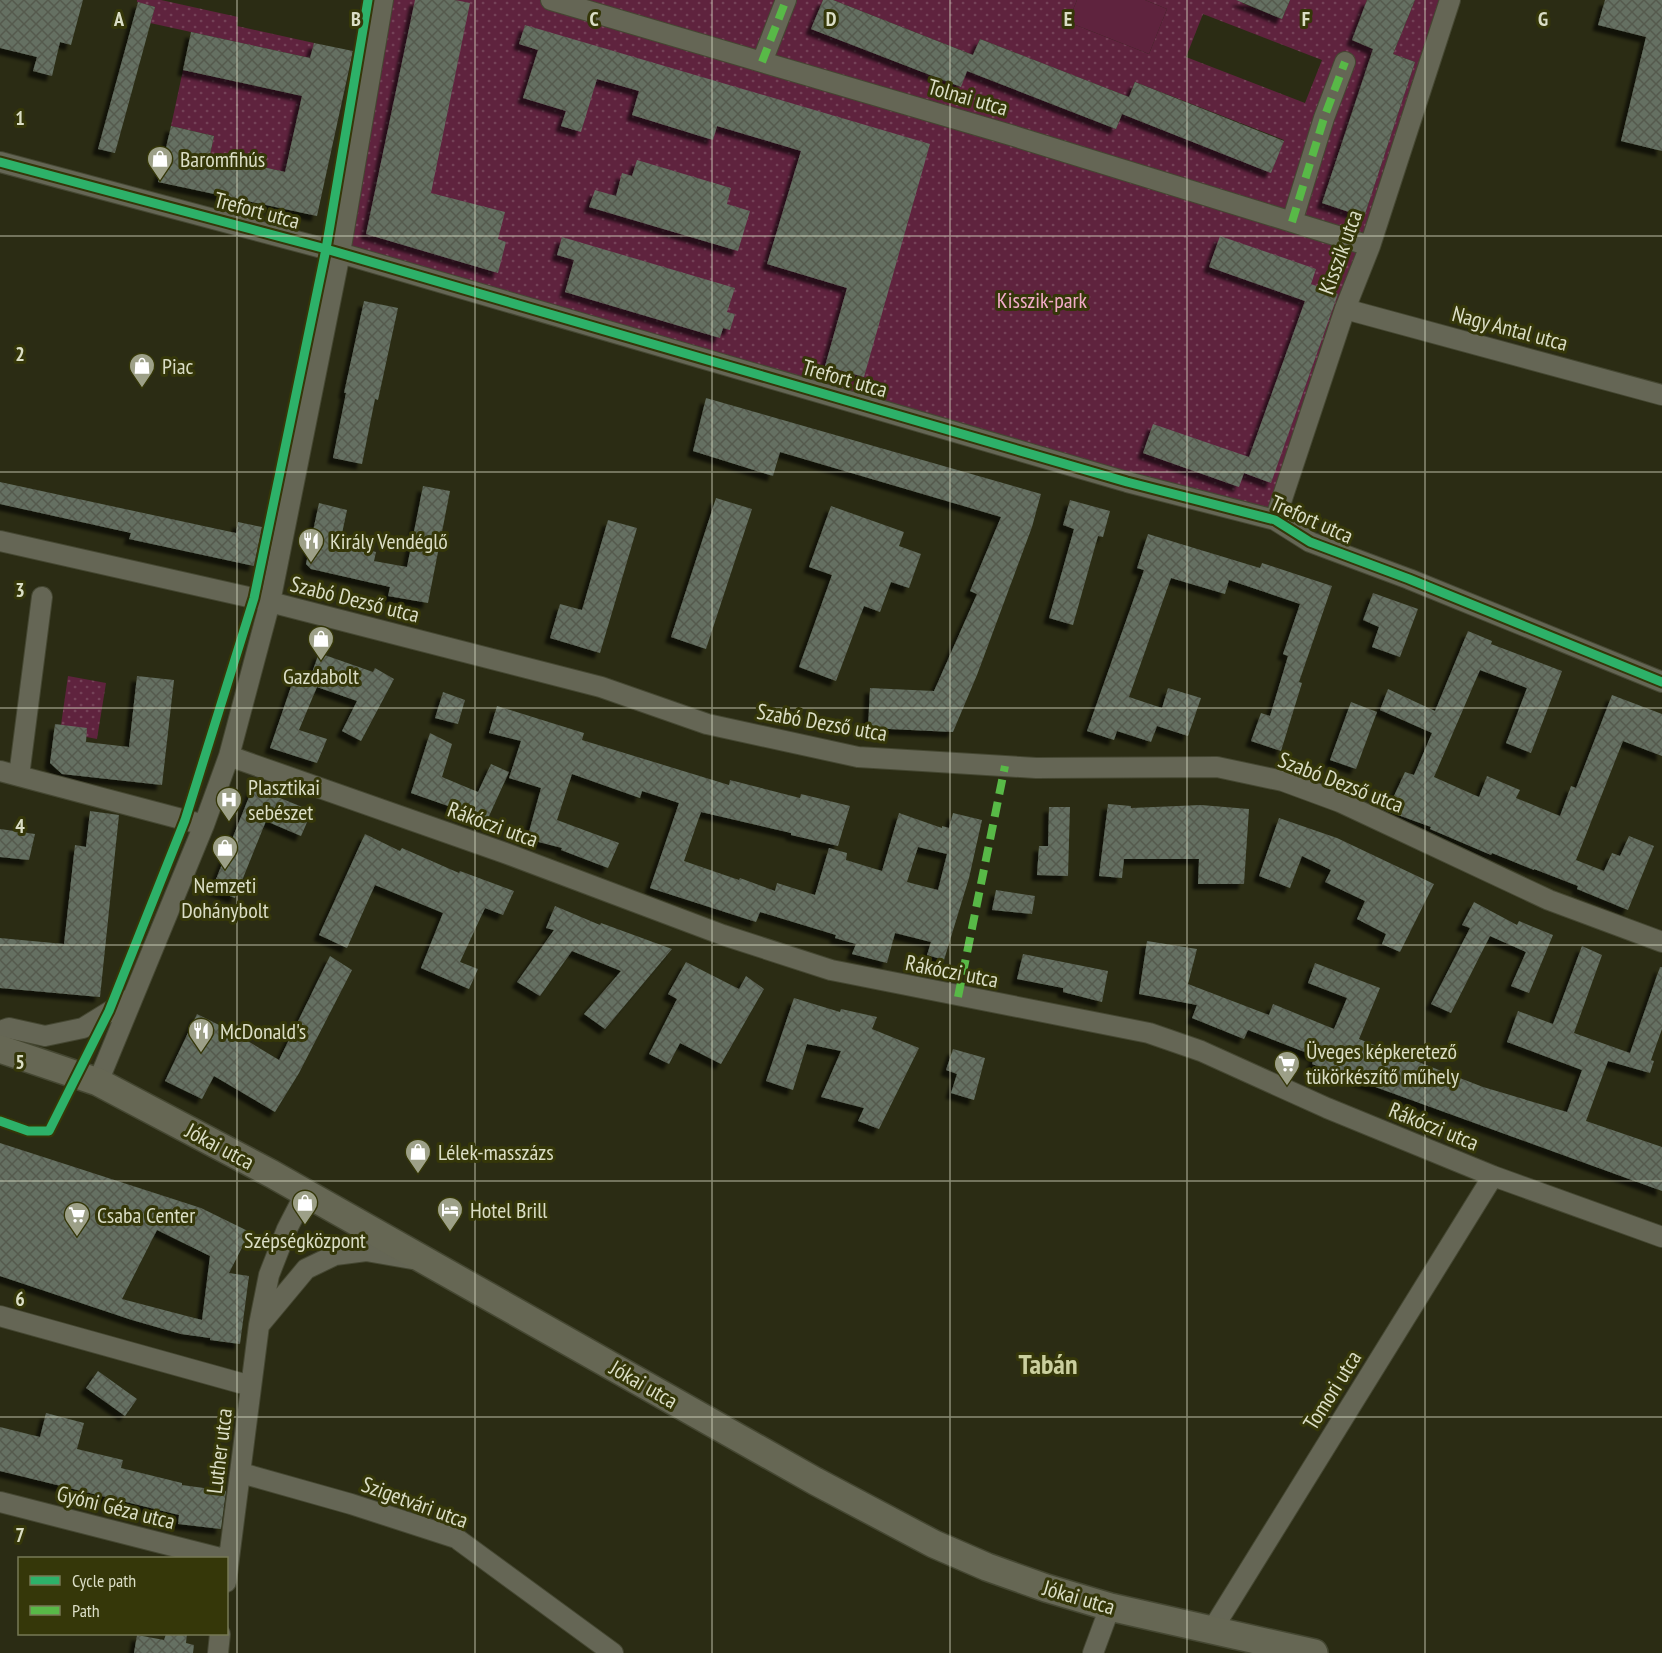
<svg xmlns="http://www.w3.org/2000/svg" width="1662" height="1653" font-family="'PT Sans Narrow',sans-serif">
  <defs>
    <pattern id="green-dots" width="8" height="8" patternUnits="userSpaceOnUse" patternTransform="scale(1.5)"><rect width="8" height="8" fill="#5f233e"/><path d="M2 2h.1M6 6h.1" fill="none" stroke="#754258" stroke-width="1.8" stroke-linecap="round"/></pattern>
    <pattern id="building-cross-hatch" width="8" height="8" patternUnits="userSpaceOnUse" patternTransform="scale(1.5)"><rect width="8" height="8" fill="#657062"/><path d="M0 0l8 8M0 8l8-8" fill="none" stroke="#545a4e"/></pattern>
    <filter id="shadow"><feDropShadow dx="-5.5" dy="5.5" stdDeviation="1.5" flood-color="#0009"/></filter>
  </defs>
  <rect width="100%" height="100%" fill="#2b2c14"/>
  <path fill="url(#green-dots)" fill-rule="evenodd" d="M 137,0 L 161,0 L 238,17 L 237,26 L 314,43 L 310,58 L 150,23 L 155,7 L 137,2 Z
    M 388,0 L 541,0 L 761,65 L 1366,248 L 1273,515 L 345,250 Z
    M 580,0 L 823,0 L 812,29 L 960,87 L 967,71 L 1116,129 L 1122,114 L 1271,172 L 1284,140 L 1135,82 L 1129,97 L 980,39 L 973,55 L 833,0 L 1077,0 L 1068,22 L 1149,54 L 1167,9 L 1145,0 L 1242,0 L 1242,3 L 1282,19 L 1290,0 L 1367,0 L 1352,40 L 1373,49 L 1322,203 L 1364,217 L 1415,62 L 1393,54 L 1415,0 L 1443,0 L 1365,237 ZM 1203,14 L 1322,60 L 1305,103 L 1186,57 Z
    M 183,70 L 302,96 L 285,172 L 210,155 L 214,136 L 171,126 Z
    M 68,676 L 106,683 L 97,739 L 60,732 Z"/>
  <path fill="#5f233e" d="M 1077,0 L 1145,0 L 1167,9 L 1149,54 L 1068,22 Z"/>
  <path fill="url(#building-cross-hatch)" fill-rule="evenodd" filter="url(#shadow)" d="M 0,0 L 83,0 L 71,45 L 60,42 L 52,76 L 33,71 L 37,57 L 0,48 Z
    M 415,0 L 455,0 L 470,3 L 431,193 L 505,212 L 498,239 L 506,242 L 498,273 L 366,234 Z
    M 823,0 L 833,0 L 973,55 L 980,39 L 1129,97 L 1135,82 L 1284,141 L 1271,173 L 1122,114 L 1116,129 L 967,71 L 961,87 L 811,29 Z
    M 1236,0 L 1290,0 L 1282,19 Z
    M 1367,0 L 1415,0 L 1393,54 L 1415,62 L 1364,217 L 1322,203 L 1373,49 L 1352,40 Z
    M 1605,0 L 1662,0 L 1662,151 L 1621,141 L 1646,37 L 1598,25 Z
    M 138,2 L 155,7 L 115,153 L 98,149 Z
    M 525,25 L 930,144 L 864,377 L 825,366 L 847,288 L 767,264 L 801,151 L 717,126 L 713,140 L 632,115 L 639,91 L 597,79 L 581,132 L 561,126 L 566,111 L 523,98 L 538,50 L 519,44 Z
    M 191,32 L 310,58 L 314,43 L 353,51 L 317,216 L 158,182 L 171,126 L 214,136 L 210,155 L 285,172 L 302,96 L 183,70 Z
    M 637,160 L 731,188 L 727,204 L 750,211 L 738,251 L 589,207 L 595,190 L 616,196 L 622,173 L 632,176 Z
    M 1220,236 L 1316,269 L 1311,284 L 1338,294 L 1271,483 L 1244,473 L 1239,487 L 1143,453 L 1153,424 L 1249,457 L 1305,301 L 1209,267 Z
    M 562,237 L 735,288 L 727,312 L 735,314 L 730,330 L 723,328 L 720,338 L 565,292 L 574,260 L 557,255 Z
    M 364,301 L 398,308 L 378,400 L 375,399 L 362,464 L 333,458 L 346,393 L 344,393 Z
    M 706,398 L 1041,494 L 1032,527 L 977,675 L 953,732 L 868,728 L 870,688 L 934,691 L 977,594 L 970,591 L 1001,517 L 780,452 L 773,476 L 693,451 Z
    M 0,482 L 236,533 L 238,522 L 262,527 L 254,566 L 129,539 L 131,533 L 0,504 Z
    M 423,486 L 450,491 L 428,603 L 388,596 L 390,587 L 311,569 L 306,564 L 319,503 L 347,510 L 340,543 L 376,552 L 374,561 L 407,567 Z
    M 716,498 L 752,509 L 706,649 L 671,637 Z
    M 1070,500 L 1110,511 L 1103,537 L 1098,536 L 1073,625 L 1049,618 L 1074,529 L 1063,525 Z
    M 831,506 L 904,532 L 899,546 L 921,554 L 909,588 L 891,582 L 880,612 L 864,606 L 836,681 L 799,667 L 832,575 L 809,567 Z
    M 608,520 L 637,528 L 600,653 L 550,638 L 560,604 L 582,610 Z
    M 1148,534 L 1260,568 L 1262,563 L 1332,586 L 1299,682 L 1302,683 L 1281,751 L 1251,741 L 1261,713 L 1270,716 L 1288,656 L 1283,654 L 1300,604 L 1229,580 L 1225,594 L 1171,578 L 1129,697 L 1162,708 L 1168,688 L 1201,698 L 1188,736 L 1157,726 L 1151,742 L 1117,731 L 1114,740 L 1087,731 L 1144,570 L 1137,568 Z
    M 1373,593 L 1418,609 L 1400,657 L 1372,647 L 1379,627 L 1363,620 Z
    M 1468,631 L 1492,641 L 1491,644 L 1562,671 L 1531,753 L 1506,743 L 1527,688 L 1480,670 L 1434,777 L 1479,797 L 1487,776 L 1520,790 L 1516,798 L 1560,816 L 1571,786 L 1576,788 L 1612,695 L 1662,714 L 1662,756 L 1623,741 L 1576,860 L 1604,871 L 1612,853 L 1620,856 L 1629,836 L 1654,846 L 1628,910 L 1577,889 L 1578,886 L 1534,869 L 1534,870 L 1492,853 L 1491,855 L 1430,829 L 1431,827 L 1387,811 L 1405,772 L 1414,775 L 1432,733 L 1380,710 L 1388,689 L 1435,711 Z
    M 319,653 L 373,672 L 375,668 L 394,679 L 361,741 L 342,731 L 357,701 L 317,687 L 299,730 L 327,739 L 317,763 L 270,748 L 294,678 L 308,684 Z
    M 137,676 L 174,680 L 162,785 L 62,774 L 50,763 L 55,724 L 87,728 L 86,742 L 129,747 Z
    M 443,692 L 465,700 L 458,724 L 435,718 Z
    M 1351,702 L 1377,712 L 1356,769 L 1330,760 Z
    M 497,706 L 584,733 L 582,740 L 729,785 L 730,780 L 800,798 L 801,794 L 850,806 L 838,846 L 791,835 L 791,833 L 701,812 L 684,861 L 739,880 L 740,878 L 775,891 L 777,883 L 815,895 L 829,848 L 847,853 L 846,860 L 882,871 L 899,813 L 942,828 L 942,826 L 949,828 L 953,813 L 982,820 L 969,878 L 944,960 L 927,955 L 931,942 L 895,933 L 887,963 L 852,954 L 856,944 L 835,938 L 836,935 L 760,912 L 756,922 L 650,888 L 679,803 L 642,791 L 640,798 L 572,774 L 557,820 L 619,843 L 608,868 L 561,850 L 562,848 L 527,839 L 541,788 L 509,778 L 521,741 L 489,733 ZM 918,847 L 947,854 L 938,890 L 907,882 Z
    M 430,733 L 452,744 L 442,777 L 478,792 L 491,764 L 509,772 L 485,825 L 450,809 L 451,807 L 411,793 Z
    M 253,787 L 312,811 L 301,836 L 266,821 L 235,898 L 212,889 Z
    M 1108,804 L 1131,806 L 1131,808 L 1201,805 L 1249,809 L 1244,884 L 1198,884 L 1199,859 L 1124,859 L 1122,878 L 1099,876 Z
    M 1049,807 L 1070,807 L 1068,876 L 1037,875 L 1039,846 L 1048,846 Z
    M 90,811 L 119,815 L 100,997 L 0,988 L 0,938 L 64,944 L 75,845 L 86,847 Z
    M 1279,818 L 1337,838 L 1434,884 L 1400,952 L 1382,944 L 1386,934 L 1357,919 L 1365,901 L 1325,882 L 1331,870 L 1302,856 L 1290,888 L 1259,876 Z
    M 0,829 L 35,834 L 29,860 L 0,857 Z
    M 365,834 L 400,851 L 402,848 L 459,873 L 460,871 L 514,891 L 503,915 L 485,908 L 460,962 L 478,969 L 469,989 L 421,968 L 443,913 L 375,885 L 347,948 L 319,935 Z
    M 996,890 L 1035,896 L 1032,914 L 992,910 Z
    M 1474,902 L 1517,925 L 1519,921 L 1553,935 L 1529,993 L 1511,986 L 1526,952 L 1490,936 L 1451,1013 L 1431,1004 L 1470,928 L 1462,925 Z
    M 555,906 L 600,925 L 601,923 L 672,949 L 605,1029 L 584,1014 L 621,971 L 572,951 L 540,996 L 517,982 L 554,930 L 546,928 Z
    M 1147,941 L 1197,949 L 1188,984 L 1269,1015 L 1273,1004 L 1334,1029 L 1347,998 L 1308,983 L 1315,963 L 1380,988 L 1359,1039 L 1483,1087 L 1567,1112 L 1582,1070 L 1507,1042 L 1518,1011 L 1553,1024 L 1582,946 L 1602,955 L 1574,1033 L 1630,1053 L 1660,967 L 1662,967 L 1662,1029 L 1651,1060 L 1654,1061 L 1650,1073 L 1608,1061 L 1586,1121 L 1662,1147 L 1662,1191 L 1312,1064 L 1315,1056 L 1248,1030 L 1244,1039 L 1192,1018 L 1197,1005 L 1139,994 Z
    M 1023,954 L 1108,971 L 1102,1002 L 1063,992 L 1063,988 L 1017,979 Z
    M 330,956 L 352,970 L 299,1073 L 275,1112 L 214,1076 L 202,1099 L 165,1081 L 197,1014 L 233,1032 L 279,1060 Z
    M 686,962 L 739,989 L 746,976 L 764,989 L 721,1064 L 680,1043 L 669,1064 L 649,1054 L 677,999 L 668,994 Z
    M 794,998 L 840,1012 L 841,1009 L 877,1017 L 872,1029 L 919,1048 L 879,1129 L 858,1121 L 864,1108 L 821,1097 L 841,1051 L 807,1044 L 793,1090 L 766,1081 Z
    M 953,1049 L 985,1058 L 974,1100 L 951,1093 L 957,1074 L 946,1070 Z
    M 0,1143 L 201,1208 L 250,1232 L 229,1273 L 249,1276 L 240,1344 L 210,1340 L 210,1338 L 181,1334 L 132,1320 L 0,1276 ZM 157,1230 L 210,1256 L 202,1320 L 122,1299 Z
    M 98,1371 L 137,1399 L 125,1416 L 86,1388 Z
    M 46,1413 L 84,1423 L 77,1449 L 123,1460 L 121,1468 L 182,1483 L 182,1485 L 226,1491 L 221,1529 L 178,1524 L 179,1515 L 0,1471 L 0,1427 L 40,1437 Z
    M 166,1634 L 187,1634 L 186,1643 L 194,1645 L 193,1653 L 134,1653 L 137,1635 L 164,1640 Z"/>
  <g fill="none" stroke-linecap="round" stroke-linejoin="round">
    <defs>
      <path id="street" d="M 551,0 L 1017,137 L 1370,246
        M 762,62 L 786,0
        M 0,162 L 326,249 L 1127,482 L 1275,520 L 1310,542 L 1409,579 L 1662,682
        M 1292,222 L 1324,118 L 1345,62
        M 1345,309 L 1662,395
        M 1275,520 L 1345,309 L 1370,246 L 1450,0
        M 0,541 L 270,602 L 601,687 L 707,724 L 858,757 L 1036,768 L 1217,767 L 1283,781 L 1340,802 L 1549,900 L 1662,942
        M 229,756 L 505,853 L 723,935 L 831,970 L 1149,1033 L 1201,1051 L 1327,1108 L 1493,1176 L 1662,1237
        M 0,771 L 204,825
        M 19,776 L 42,597
        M 0,1031 L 9,1028 L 45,1036 L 83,1028 L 133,997
        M 98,1082 L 204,825 L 229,756 L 270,602 L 340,253 L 383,0
        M 0,1316 L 251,1386
        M 261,1323 L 306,1269 L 335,1255 L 366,1251 L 412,1259
        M 241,1473 L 351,1504 L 456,1538 L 613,1653
        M 0,1502 L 220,1558
        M 226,1582 L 259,1325 L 269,1275 L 287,1229 L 306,1192
        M 1212,1630 L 1493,1176
        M 218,1653 L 220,1634
        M 1093,1653 L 1110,1607"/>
      <path id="secondary" d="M 0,1049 L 98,1082 L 272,1174 L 815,1481 L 934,1544 L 987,1567 L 1046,1588 L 1110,1607 L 1314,1653"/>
    </defs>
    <use href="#street" stroke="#454732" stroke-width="22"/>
    <use href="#secondary" stroke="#454732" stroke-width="30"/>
    <use href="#street" stroke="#656655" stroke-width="20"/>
    <use href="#secondary" stroke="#666754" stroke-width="27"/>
    <path stroke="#58b947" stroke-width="8" stroke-dasharray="15 8" stroke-linecap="butt" d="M 762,62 L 786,0
      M 1292,222 L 1324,118 L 1345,62
      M 958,997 L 1005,766"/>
    <defs>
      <path id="cycleway" d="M 0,162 L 326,249 L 1127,482 L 1275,520 L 1310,542 L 1409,579 L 1662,682
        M 0,1121 L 28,1131 L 49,1131 L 109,1011 L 185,820 L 254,598 L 326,249 L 368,0"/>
    </defs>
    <use href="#cycleway" stroke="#353709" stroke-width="13"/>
    <use href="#cycleway" stroke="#2db169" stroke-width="9"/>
  </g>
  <path fill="none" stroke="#dbdec6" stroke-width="1.5" stroke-opacity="0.55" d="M 237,0 L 237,1653M 475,0 L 475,1653M 712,0 L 712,1653M 950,0 L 950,1653M 1187,0 L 1187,1653M 1425,0 L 1425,1653M 0,236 L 1662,236M 0,472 L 1662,472M 0,708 L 1662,708M 0,945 L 1662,945M 0,1181 L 1662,1181M 0,1417 L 1662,1417"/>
  <defs>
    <symbol id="shop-pin" viewBox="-11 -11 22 30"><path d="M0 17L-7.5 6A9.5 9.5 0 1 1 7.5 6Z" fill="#9da088" stroke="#353709"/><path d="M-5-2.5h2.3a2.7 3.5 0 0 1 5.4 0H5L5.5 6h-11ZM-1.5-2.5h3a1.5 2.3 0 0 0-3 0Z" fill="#fff"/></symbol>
    <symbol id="restaurant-pin" viewBox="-11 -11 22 30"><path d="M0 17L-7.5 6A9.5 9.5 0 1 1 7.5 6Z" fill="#9da088" stroke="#353709"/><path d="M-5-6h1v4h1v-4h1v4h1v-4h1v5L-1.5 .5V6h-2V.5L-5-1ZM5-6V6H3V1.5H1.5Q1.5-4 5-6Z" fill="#fff"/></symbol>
    <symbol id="hospital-pin" viewBox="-11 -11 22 30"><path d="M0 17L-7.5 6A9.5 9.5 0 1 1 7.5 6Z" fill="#9da088" stroke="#353709"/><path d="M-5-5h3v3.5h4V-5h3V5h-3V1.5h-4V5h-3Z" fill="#fff"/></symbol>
    <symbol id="supermarket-pin" viewBox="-11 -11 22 30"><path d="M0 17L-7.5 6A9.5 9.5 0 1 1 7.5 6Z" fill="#9da088" stroke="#353709"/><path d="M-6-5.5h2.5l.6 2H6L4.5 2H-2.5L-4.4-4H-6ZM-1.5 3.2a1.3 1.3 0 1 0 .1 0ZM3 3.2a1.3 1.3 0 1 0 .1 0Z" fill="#fff"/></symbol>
    <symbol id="hotel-pin" viewBox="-11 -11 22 30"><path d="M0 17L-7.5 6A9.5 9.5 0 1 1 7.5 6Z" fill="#9da088" stroke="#353709"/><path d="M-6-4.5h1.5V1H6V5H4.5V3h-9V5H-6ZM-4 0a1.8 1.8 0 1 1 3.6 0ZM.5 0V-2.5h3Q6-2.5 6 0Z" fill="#fff"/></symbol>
  </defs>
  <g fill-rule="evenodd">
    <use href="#shop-pin" x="145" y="144" width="30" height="40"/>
    <use href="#shop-pin" x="127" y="351" width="30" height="40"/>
    <use href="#restaurant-pin" x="296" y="526" width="30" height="40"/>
    <use href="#shop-pin" x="306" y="624" width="30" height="40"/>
    <use href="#hospital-pin" x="214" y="785" width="30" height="40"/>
    <use href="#shop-pin" x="210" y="833" width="30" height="40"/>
    <use href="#restaurant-pin" x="186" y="1016" width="30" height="40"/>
    <use href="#supermarket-pin" x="1272" y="1049" width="30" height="40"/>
    <use href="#shop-pin" x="403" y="1137" width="30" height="40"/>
    <use href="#shop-pin" x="290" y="1188" width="30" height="40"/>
    <use href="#hotel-pin" x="435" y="1195" width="30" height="40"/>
    <use href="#supermarket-pin" x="62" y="1200" width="30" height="40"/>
  </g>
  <g text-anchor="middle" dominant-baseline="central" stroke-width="6" stroke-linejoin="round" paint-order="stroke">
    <g font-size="22" fill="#dbdec6" stroke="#353709">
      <text transform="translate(968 97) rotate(16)">Tolnai utca</text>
      <text transform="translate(257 210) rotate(15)">Trefort utca</text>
      <text transform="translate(1340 252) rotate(-70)">Kisszik utca</text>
      <text transform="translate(1510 328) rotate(15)">Nagy Antal utca</text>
      <text transform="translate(845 378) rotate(16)">Trefort utca</text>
      <text transform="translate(1312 519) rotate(24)">Trefort utca</text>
      <text transform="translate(355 599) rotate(14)">Szabó Dezső utca</text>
      <text transform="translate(822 722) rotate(10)">Szabó Dezső utca</text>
      <text transform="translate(1341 782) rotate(21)">Szabó Dezső utca</text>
      <text transform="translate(493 824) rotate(20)">Rákóczi utca</text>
      <text transform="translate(952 971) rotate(11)">Rákóczi utca</text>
      <text transform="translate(1434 1126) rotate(22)">Rákóczi utca</text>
      <text transform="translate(220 1146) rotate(28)">Jókai utca</text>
      <text transform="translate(644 1384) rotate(30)">Jókai utca</text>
      <text transform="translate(1332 1390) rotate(-58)">Tomori utca</text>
      <text transform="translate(219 1451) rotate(-83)">Luther utca</text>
      <text transform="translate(415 1502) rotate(20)">Szigetvári utca</text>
      <text transform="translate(116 1507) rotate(14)">Gyóni Géza utca</text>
      <text transform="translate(1079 1597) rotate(16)">Jókai utca</text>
    </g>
    <g font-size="22" fill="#dbdec6" stroke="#353709" text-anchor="start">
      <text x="180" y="159">Baromfihús</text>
      <text x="162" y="366">Piac</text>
      <text x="330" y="541">Király Vendéglő</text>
      <text x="321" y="676" text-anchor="middle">Gazdabolt</text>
      <text x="248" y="787">Plasztikai<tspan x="248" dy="25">sebészet</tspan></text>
      <text x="225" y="885" text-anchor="middle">Nemzeti<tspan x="225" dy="25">Dohánybolt</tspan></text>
      <text x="220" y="1031">McDonald's</text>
      <text x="1306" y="1051">Üveges képkeretező<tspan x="1306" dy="25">tükörkészítő műhely</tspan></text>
      <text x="438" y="1152">Lélek-masszázs</text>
      <text x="470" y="1210">Hotel Brill</text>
      <text x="97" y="1215">Csaba Center</text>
      <text x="305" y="1240" text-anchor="middle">Szépségközpont</text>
    </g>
    <g font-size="22" fill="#f3abc9" stroke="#353709">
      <text x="1042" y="300">Kisszik-park</text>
    </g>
    <g font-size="28" font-weight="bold" fill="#cacf9e" stroke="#353709">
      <text x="1048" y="1363">Tabán</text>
    </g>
  </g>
  <g font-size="20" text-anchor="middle" font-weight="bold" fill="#dbdec6" stroke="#353709" stroke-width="6" stroke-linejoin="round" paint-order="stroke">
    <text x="119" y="26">A</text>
    <text x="356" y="26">B</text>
    <text x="594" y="26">C</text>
    <text x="831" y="26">D</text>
    <text x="1068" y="26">E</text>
    <text x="1306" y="26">F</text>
    <text x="1543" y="26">G</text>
    <text x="20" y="125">1</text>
    <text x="20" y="361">2</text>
    <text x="20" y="597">3</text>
    <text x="20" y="833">4</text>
    <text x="20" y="1069">5</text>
    <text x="20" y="1306">6</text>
    <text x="20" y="1542">7</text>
  </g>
  <rect x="18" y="1557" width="210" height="78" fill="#353709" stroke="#777a55" stroke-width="1.5"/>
  <rect x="30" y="1576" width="30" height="9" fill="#2db169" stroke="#777a55" stroke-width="1.5"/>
  <text x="72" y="1587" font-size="18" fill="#dbdec6">Cycle path</text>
  <rect x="30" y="1606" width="30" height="9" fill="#58b947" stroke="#777a55" stroke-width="1.5"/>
  <text x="72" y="1617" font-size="18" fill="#dbdec6">Path</text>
</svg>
